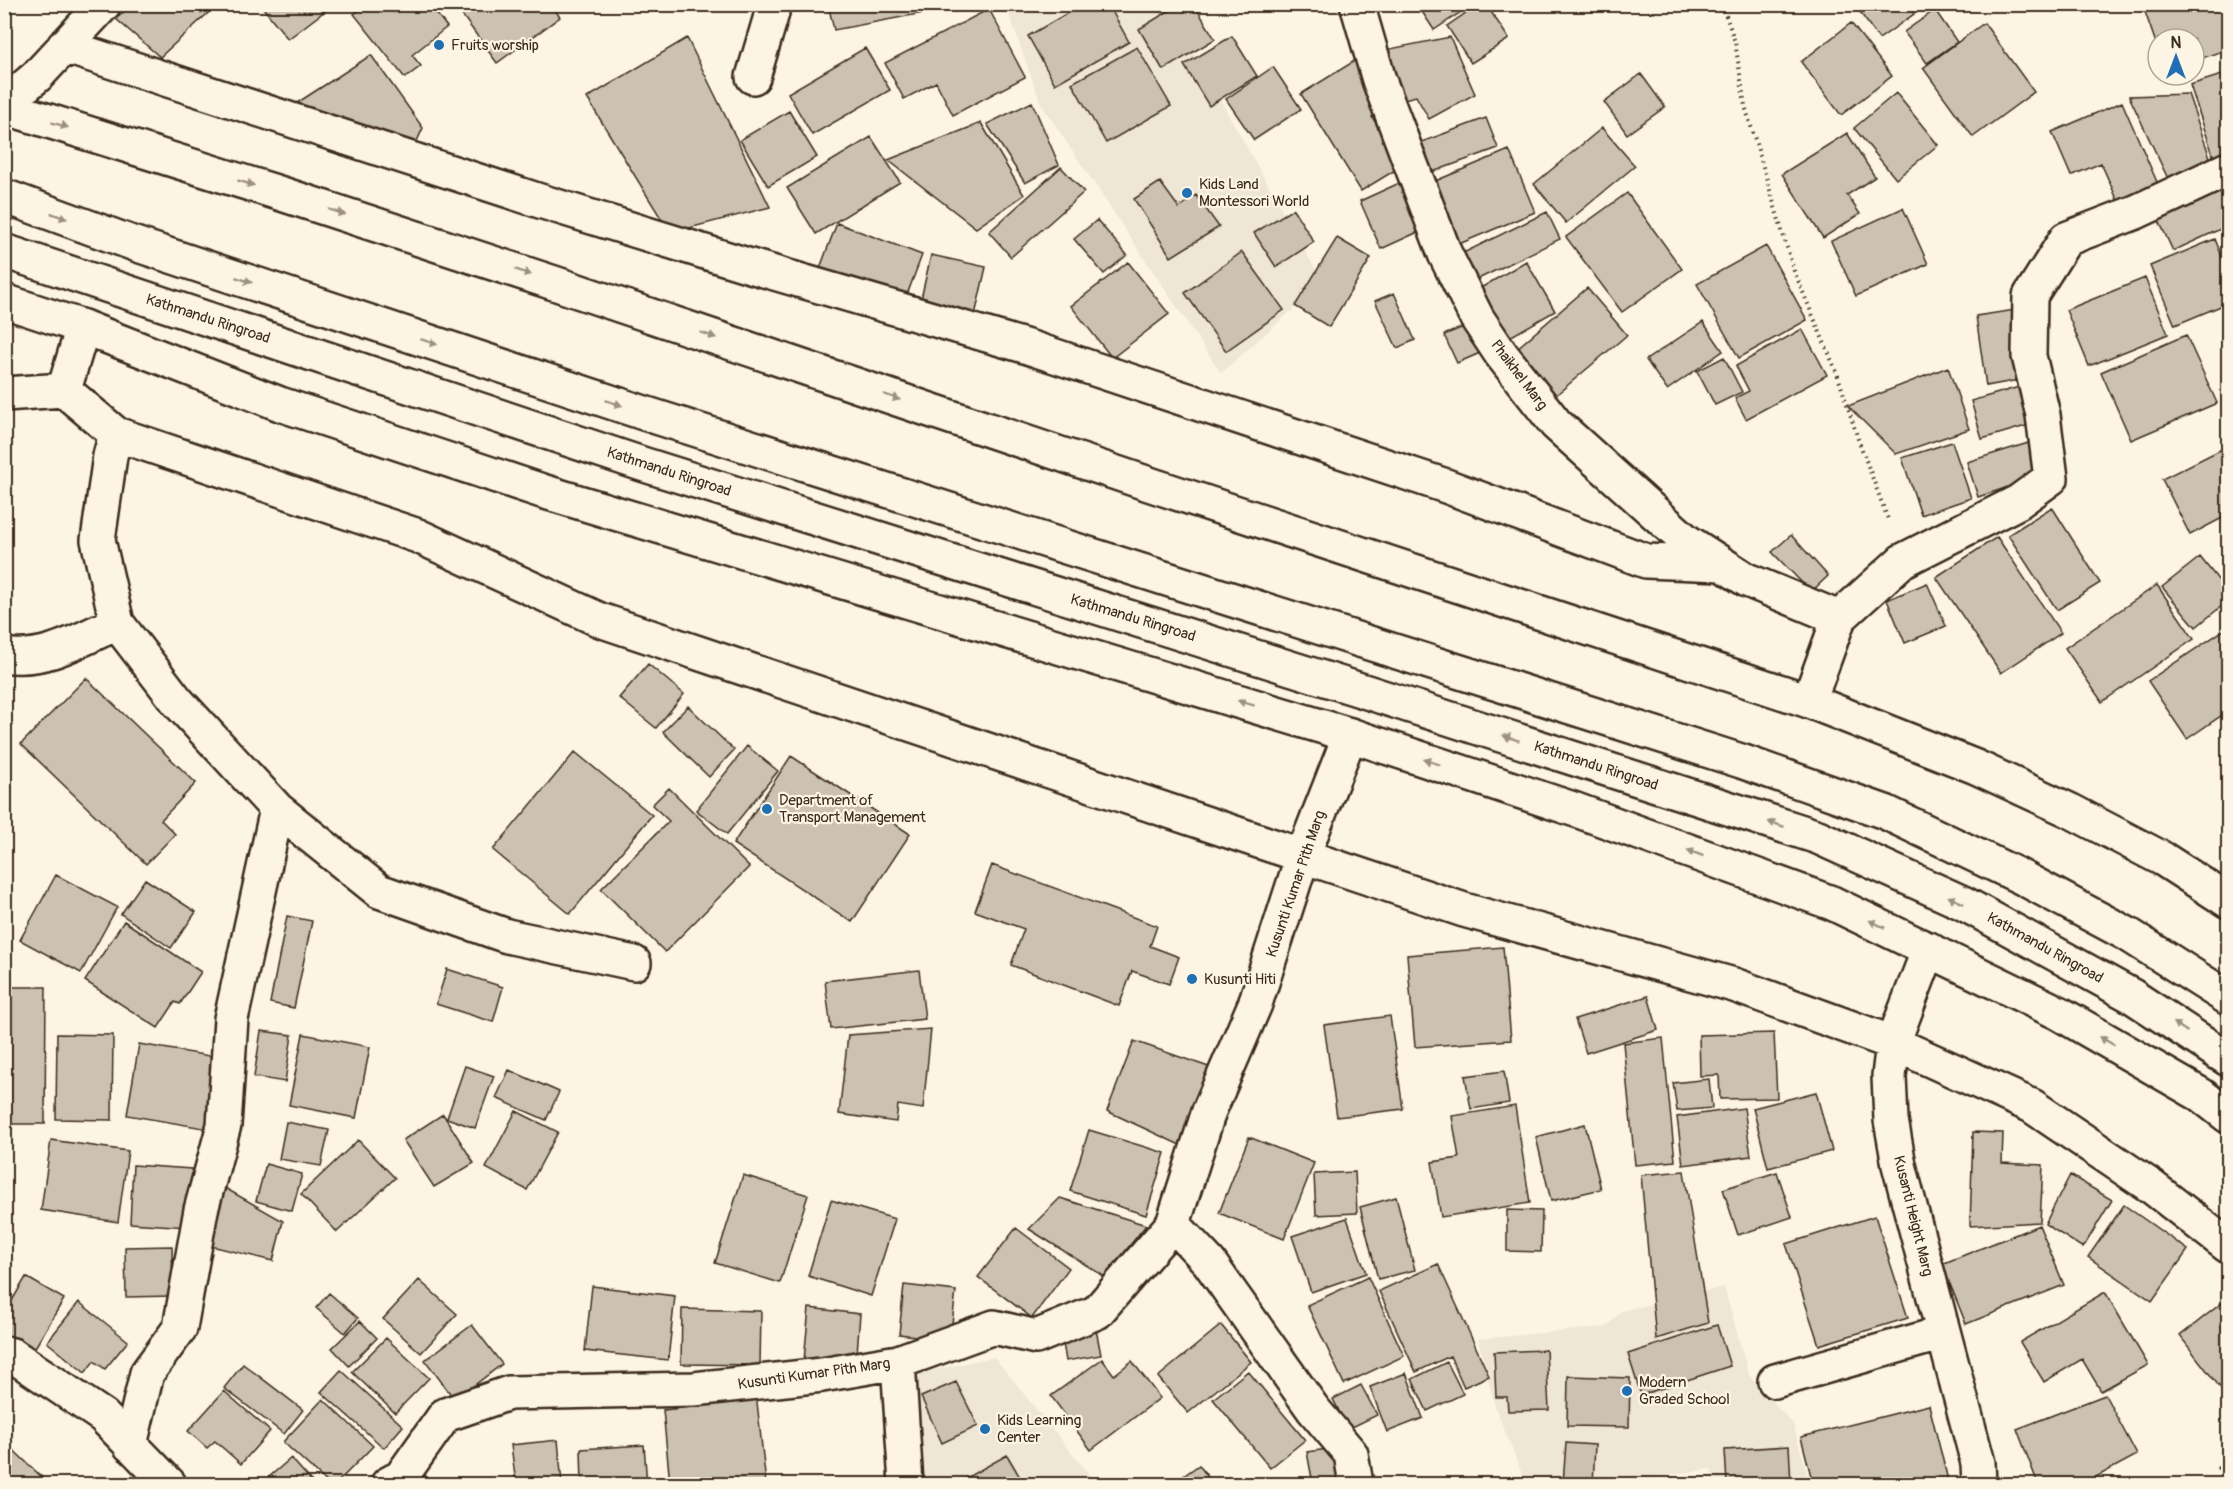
<svg xmlns="http://www.w3.org/2000/svg" width="2233" height="1489" font-family="Pangolin,sans-serif">
  <rect width="100%" height="100%" fill="#fcf5e5"/>
  <filter id="ink" filterUnits="userSpaceOnUse"><feTurbulence type="fractalNoise" baseFrequency=".0167" numOctaves="2"/><feDisplacementMap in="SourceGraphic" scale="12" xChannelSelector="R" yChannelSelector="G"/><feConvolveMatrix kernelMatrix="1 2 1 2 8 2 1 2 1" color-interpolation-filters="sRGB"/></filter>
  <g filter="url(#ink)">
    <path fill="#eee6d6" d="M 1027,5 L 1167,5 L 1323,283 L 1221,373 L 1041,104 L 1009,14 Z
      M 1724,1287 L 1749,1375 L 1793,1424 L 1810,1484 L 1713,1484 L 1711,1469 L 1600,1484 L 1526,1484 L 1495,1407 L 1478,1339 L 1607,1327 L 1621,1311 Z
      M 994,1357 L 1097,1484 L 920,1484 L 915,1374 Z"/>
    <path fill="#ccc2b3" stroke="#3b2a1e" stroke-width="1.5" d="M 132,4 L 218,4 L 160,57 L 116,19 Z
      M 260,4 L 334,4 L 288,39 Z
      M 367,4 L 429,4 L 447,27 L 412,55 L 421,66 L 405,78 L 354,14 Z
      M 454,4 L 551,4 L 560,17 L 497,63 Z
      M 828,4 L 971,4 L 834,30 Z
      M 1083,4 L 1108,4 L 1129,42 L 1055,84 L 1028,36 Z
      M 1180,4 L 1194,4 L 1215,39 L 1163,70 L 1139,29 Z
      M 1417,4 L 1473,4 L 1434,30 Z
      M 1479,4 L 1486,4 L 1509,39 L 1471,63 L 1447,26 Z
      M 1854,4 L 1907,4 L 1914,14 L 1879,39 Z
      M 2157,4 L 2228,4 L 2228,49 L 2194,61 L 2194,39 L 2158,39 L 2158,49 L 2144,9 Z
      M 989,9 L 1025,77 L 953,115 L 936,82 L 904,99 L 885,63 Z
      M 1935,10 L 1957,42 L 1927,63 L 1904,32 Z
      M 1851,23 L 1892,76 L 1841,115 L 1801,62 Z
      M 1984,23 L 2034,92 L 1973,137 L 1923,68 Z
      M 1232,36 L 1257,76 L 1209,106 L 1184,65 Z
      M 1450,37 L 1475,94 L 1429,119 L 1416,96 L 1391,102 L 1385,50 Z
      M 687,38 L 770,207 L 670,233 L 587,98 Z
      M 1137,47 L 1171,106 L 1106,143 L 1072,83 Z
      M 865,48 L 890,90 L 812,135 L 788,93 Z
      M 371,55 L 423,128 L 411,154 L 297,103 Z
      M 1356,60 L 1386,108 L 1372,117 L 1402,166 L 1361,191 L 1301,94 Z
      M 1273,67 L 1301,109 L 1254,140 L 1226,99 Z
      M 2228,73 L 2228,159 L 2216,164 L 2190,85 Z
      M 1641,74 L 1665,107 L 1627,134 L 1604,102 Z
      M 1896,93 L 1938,145 L 1896,179 L 1854,128 Z
      M 2188,94 L 2213,166 L 2171,185 L 2129,96 Z
      M 1032,102 L 1059,165 L 1025,183 L 987,124 Z
      M 2122,102 L 2161,191 L 2121,208 L 2101,163 L 2071,176 L 2052,132 Z
      M 789,111 L 817,157 L 768,186 L 740,140 Z
      M 1486,118 L 1498,148 L 1430,173 L 1419,143 Z
      M 981,123 L 1024,195 L 976,228 L 888,160 Z
      M 1602,128 L 1635,166 L 1566,223 L 1534,184 Z
      M 1847,133 L 1875,177 L 1847,195 L 1860,214 L 1823,238 L 1782,174 Z
      M 871,137 L 900,182 L 816,234 L 787,188 Z
      M 1509,150 L 1535,212 L 1459,244 L 1433,182 Z
      M 1061,167 L 1084,192 L 1011,257 L 989,232 Z
      M 2228,174 L 2228,228 L 2227,226 L 2173,251 L 2154,210 Z
      M 1406,180 L 1427,228 L 1381,249 L 1360,201 Z
      M 1160,182 L 1179,208 L 1196,195 L 1219,227 L 1171,257 L 1134,199 Z
      M 1627,193 L 1682,269 L 1622,312 L 1566,237 Z
      M 1903,208 L 1928,264 L 1856,296 L 1831,241 Z
      M 1293,209 L 1314,242 L 1276,267 L 1254,233 Z
      M 1547,212 L 1560,239 L 1468,284 L 1455,257 Z
      M 1097,220 L 1127,255 L 1104,274 L 1074,239 Z
      M 837,223 L 922,255 L 902,308 L 817,276 Z
      M 1337,238 L 1371,258 L 1329,327 L 1295,306 Z
      M 2215,239 L 2228,272 L 2228,303 L 2175,325 L 2150,266 Z
      M 1766,246 L 1807,320 L 1739,358 L 1697,284 Z
      M 1242,252 L 1284,310 L 1226,351 L 1185,293 Z
      M 931,255 L 986,267 L 973,324 L 918,312 Z
      M 1526,261 L 1555,311 L 1503,341 L 1474,292 Z
      M 1128,262 L 1169,314 L 1112,358 L 1071,306 Z
      M 2145,278 L 2168,334 L 2089,366 L 2066,310 Z
      M 1587,288 L 1627,335 L 1556,395 L 1516,349 Z
      M 1394,293 L 1415,340 L 1397,348 L 1375,301 Z
      M 2015,310 L 2025,379 L 1986,386 L 1976,316 Z
      M 1703,322 L 1723,351 L 1667,390 L 1646,360 Z
      M 1468,325 L 1480,353 L 1457,363 L 1444,335 Z
      M 1802,329 L 1827,375 L 1746,419 L 1735,398 L 1749,391 L 1736,366 Z
      M 2186,335 L 2217,403 L 2131,440 L 2101,372 Z
      M 1724,357 L 1742,392 L 1715,405 L 1697,371 Z
      M 1948,367 L 1969,429 L 1896,454 L 1848,406 Z
      M 2026,385 L 2036,423 L 1982,439 L 1971,401 Z
      M 2038,440 L 2045,475 L 1978,497 L 1967,462 Z
      M 1952,442 L 1971,498 L 1921,515 L 1902,458 Z
      M 2228,446 L 2228,515 L 2190,535 L 2162,479 Z
      M 2052,507 L 2100,583 L 2057,610 L 2008,535 Z
      M 1791,535 L 1828,576 L 1811,592 L 1772,552 Z
      M 1997,537 L 2061,633 L 2001,673 L 1936,577 Z
      M 2200,557 L 2228,592 L 2228,601 L 2196,627 L 2162,587 Z
      M 1927,583 L 1946,626 L 1905,643 L 1887,600 Z
      M 2157,585 L 2194,639 L 2102,702 L 2065,648 Z
      M 2227,628 L 2228,711 L 2187,739 L 2148,681 Z
      M 648,664 L 684,694 L 656,728 L 619,698 Z
      M 86,678 L 196,783 L 161,820 L 175,834 L 146,864 L 21,744 Z
      M 688,706 L 734,750 L 709,777 L 663,732 Z
      M 747,746 L 778,771 L 727,834 L 696,810 Z
      M 575,752 L 652,815 L 570,914 L 493,850 Z
      M 791,756 L 910,834 L 852,922 L 733,844 Z
      M 669,788 L 749,867 L 665,952 L 601,889 L 669,821 L 652,805 Z
      M 992,865 L 1157,926 L 1150,946 L 1179,957 L 1169,984 L 1132,971 L 1119,1006 L 1011,965 L 1024,929 L 975,911 Z
      M 56,875 L 117,907 L 81,973 L 20,940 Z
      M 145,879 L 196,912 L 171,948 L 121,914 Z
      M 287,916 L 312,921 L 294,1008 L 270,1003 Z
      M 124,921 L 201,972 L 180,1004 L 175,1002 L 158,1028 L 85,981 Z
      M 1503,947 L 1511,1040 L 1415,1047 L 1407,955 Z
      M 447,969 L 503,987 L 493,1022 L 436,1004 Z
      M 919,970 L 925,1019 L 831,1029 L 825,981 Z
      M 4,987 L 46,987 L 45,1124 L 4,1124 Z
      M 1648,996 L 1658,1030 L 1586,1053 L 1575,1019 Z
      M 1390,1016 L 1403,1109 L 1337,1117 L 1324,1025 Z
      M 931,1029 L 923,1109 L 898,1105 L 896,1122 L 839,1114 L 848,1035 Z
      M 261,1031 L 292,1035 L 285,1082 L 254,1077 Z
      M 1774,1033 L 1777,1098 L 1720,1099 L 1719,1075 L 1700,1076 L 1699,1035 Z
      M 57,1034 L 113,1035 L 112,1120 L 56,1119 Z
      M 303,1034 L 370,1047 L 356,1118 L 289,1105 Z
      M 1663,1038 L 1675,1161 L 1635,1165 L 1623,1043 Z
      M 1134,1041 L 1223,1072 L 1195,1152 L 1107,1111 Z
      M 139,1044 L 222,1058 L 209,1129 L 127,1115 Z
      M 465,1066 L 494,1076 L 475,1128 L 447,1118 Z
      M 509,1070 L 559,1092 L 546,1120 L 496,1098 Z
      M 1504,1071 L 1509,1103 L 1471,1109 L 1465,1076 Z
      M 1709,1079 L 1712,1108 L 1677,1111 L 1673,1083 Z
      M 1816,1092 L 1832,1151 L 1768,1168 L 1753,1108 Z
      M 1515,1106 L 1530,1203 L 1441,1217 L 1432,1162 L 1459,1158 L 1452,1116 Z
      M 1744,1108 L 1751,1156 L 1683,1165 L 1677,1117 Z
      M 516,1111 L 558,1132 L 527,1190 L 486,1168 Z
      M 443,1114 L 474,1163 L 434,1187 L 403,1140 Z
      M 286,1122 L 329,1130 L 321,1166 L 279,1159 Z
      M 1585,1124 L 1601,1189 L 1551,1201 L 1536,1137 Z
      M 1089,1130 L 1165,1153 L 1146,1215 L 1070,1191 Z
      M 1973,1132 L 2003,1133 L 2002,1163 L 2043,1165 L 2040,1222 L 1970,1226 Z
      M 1249,1137 L 1314,1163 L 1284,1239 L 1219,1213 Z
      M 51,1140 L 128,1151 L 118,1222 L 41,1210 Z
      M 358,1140 L 395,1178 L 337,1232 L 301,1194 Z
      M 266,1164 L 302,1174 L 292,1211 L 256,1201 Z
      M 133,1165 L 192,1169 L 189,1227 L 130,1223 Z
      M 1684,1171 L 1708,1323 L 1656,1339 L 1641,1175 Z
      M 1355,1172 L 1357,1213 L 1316,1215 L 1314,1174 Z
      M 1777,1172 L 1792,1217 L 1738,1235 L 1723,1189 Z
      M 743,1175 L 808,1195 L 780,1283 L 715,1263 Z
      M 2070,1175 L 2112,1200 L 2083,1248 L 2045,1224 Z
      M 216,1183 L 283,1221 L 273,1261 L 211,1246 Z
      M 1396,1197 L 1415,1270 L 1378,1279 L 1360,1207 Z
      M 1060,1198 L 1146,1225 L 1105,1277 L 1029,1229 Z
      M 831,1200 L 895,1219 L 871,1296 L 808,1276 Z
      M 2124,1205 L 2188,1250 L 2152,1301 L 2088,1257 Z
      M 1507,1210 L 1542,1211 L 1541,1252 L 1507,1251 Z
      M 1875,1216 L 1908,1318 L 1819,1345 L 1786,1244 Z
      M 1347,1218 L 1366,1273 L 1311,1292 L 1292,1236 Z
      M 2039,1225 L 2064,1285 L 1966,1324 L 1942,1264 Z
      M 1016,1228 L 1069,1268 L 1032,1318 L 978,1277 Z
      M 172,1246 L 173,1296 L 126,1297 L 125,1247 Z
      M 1438,1264 L 1489,1376 L 1464,1387 L 1450,1356 L 1416,1372 L 1379,1291 Z
      M 26,1277 L 64,1299 L 33,1351 L 4,1334 L 4,1314 Z
      M 1368,1277 L 1404,1356 L 1344,1384 L 1307,1305 Z
      M 419,1280 L 457,1314 L 421,1353 L 383,1319 Z
      M 904,1285 L 956,1291 L 950,1340 L 899,1334 Z
      M 592,1286 L 675,1296 L 668,1360 L 585,1351 Z
      M 2105,1292 L 2148,1365 L 2101,1391 L 2082,1359 L 2044,1382 L 2020,1342 Z
      M 329,1293 L 358,1318 L 345,1333 L 316,1308 Z
      M 2228,1298 L 2228,1392 L 2225,1394 L 2180,1336 Z
      M 79,1302 L 128,1341 L 105,1369 L 94,1361 L 85,1373 L 47,1342 Z
      M 809,1308 L 860,1314 L 856,1366 L 804,1360 Z
      M 682,1309 L 761,1311 L 760,1365 L 681,1364 Z
      M 360,1321 L 377,1338 L 349,1366 L 332,1348 Z
      M 1095,1324 L 1101,1355 L 1066,1361 L 1061,1331 Z
      M 472,1325 L 502,1364 L 455,1400 L 425,1360 Z
      M 1221,1325 L 1251,1362 L 1188,1413 L 1158,1377 Z
      M 1717,1325 L 1730,1366 L 1641,1395 L 1628,1354 Z
      M 386,1338 L 429,1378 L 395,1413 L 352,1372 Z
      M 1546,1350 L 1549,1410 L 1508,1411 L 1507,1397 L 1496,1397 L 1494,1352 Z
      M 1102,1359 L 1114,1375 L 1132,1361 L 1160,1398 L 1091,1450 L 1051,1396 Z
      M 1447,1362 L 1463,1394 L 1427,1411 L 1412,1379 Z
      M 243,1364 L 303,1410 L 284,1434 L 224,1388 Z
      M 341,1370 L 403,1426 L 384,1448 L 321,1392 Z
      M 1248,1371 L 1305,1440 L 1270,1468 L 1213,1399 Z
      M 1406,1373 L 1423,1418 L 1387,1432 L 1370,1387 Z
      M 1568,1376 L 1630,1378 L 1629,1427 L 1567,1426 Z
      M 956,1382 L 978,1426 L 942,1443 L 921,1397 Z
      M 1361,1385 L 1377,1415 L 1348,1429 L 1333,1399 Z
      M 224,1391 L 270,1431 L 241,1464 L 215,1441 L 207,1448 L 188,1431 Z
      M 756,1393 L 766,1484 L 670,1484 L 663,1410 L 703,1406 L 701,1398 Z
      M 2105,1395 L 2137,1455 L 2083,1484 L 2038,1484 L 2017,1429 Z
      M 323,1399 L 373,1446 L 336,1484 L 329,1484 L 283,1442 Z
      M 1929,1405 L 1949,1484 L 1813,1484 L 1801,1437 Z
      M 558,1440 L 562,1484 L 516,1484 L 511,1445 Z
      M 4,1441 L 49,1484 L 4,1484 Z
      M 1566,1443 L 1595,1445 L 1593,1484 L 1563,1484 Z
      M 644,1445 L 647,1484 L 582,1484 L 581,1449 Z
      M 1789,1446 L 1791,1484 L 1727,1484 L 1725,1450 Z
      M 1335,1448 L 1341,1484 L 1313,1484 L 1307,1452 Z
      M 1007,1455 L 1024,1484 L 955,1484 Z
      M 2228,1457 L 2228,1480 L 2217,1468 Z
      M 291,1458 L 314,1484 L 261,1484 Z
      M 1199,1465 L 1213,1484 L 1172,1484 Z
      M 1618,1480 L 1662,1480 L 1662,1484 L 1619,1484 Z"/>
    <g fill="none" stroke-linecap="round" stroke-linejoin="round">
      <defs>
        <path id="minor" d="M 1357,4 L 1379,80 L 1445,254 L 1477,318 L 1501,354 L 1556,424 L 1685,540 L 1747,580 L 1839,618
          M 64,46 L 540,201 L 747,265 L 1028,347 L 1446,486 L 1646,561 L 1721,564
          M 753,77 L 772,13 L 772,4
          M 4,104 L 37,76 L 104,4
          M 83,327 L 64,390 L 116,434 L 110,456 L 98,540 L 117,623 L 177,701 L 277,809 L 231,1019 L 224,1125 L 201,1210 L 180,1328 L 147,1373 L 130,1445
          M 4,394 L 64,390
          M 116,434 L 418,536 L 600,620 L 1464,910 L 1734,985 L 1893,1043 L 2032,1106 L 2152,1187 L 2228,1246
          M 4,655 C 45,662 81,639 117,623
          M 1809,701 L 1839,618 L 1902,561 L 2018,502 L 2051,478 L 2043,415 L 2029,356 L 2030,296 L 2066,239 L 2136,212 L 2228,169
          M 277,809 L 379,891 L 507,936 L 634,963
          M 1929,949 L 1893,1043 L 1889,1076 L 1891,1120 L 1899,1165 L 1978,1463 L 1979,1484
          M 1173,1224 L 1209,1262 L 1313,1409 L 1351,1454 L 1356,1484
          M 4,1353 L 12,1355 L 103,1416 L 169,1484
          M 898,1362 L 906,1484
          M 1775,1381 L 1943,1333
          M 388,1484 L 401,1477 L 445,1415 L 509,1393 L 694,1389 L 822,1375 L 898,1362 L 994,1327 L 1036,1337 L 1097,1312 L 1173,1224 L 1209,1111 L 1255,1004 L 1303,855 L 1350,735"/>
        <path id="major" d="M 4,107 L 282,194 L 557,284 L 1149,484 L 1809,701 L 1976,767 L 2071,811 L 2163,859 L 2228,901
          M 4,301 L 83,327 L 280,404 L 542,491 L 1350,735 L 1576,810 L 1832,903 L 2059,1013 L 2201,1095 L 2228,1116"/>
        <path id="highway" d="M 4,196 L 135,244 L 647,414 L 1741,761 L 1885,812 L 2019,876 L 2129,935 L 2228,998
          M 4,251 L 642,464 L 1370,693 L 1818,837 L 1963,903 L 2132,996 L 2228,1059"/>
      </defs>
      <use href="#minor" stroke="#3b2a1e" stroke-width="38"/>
      <use href="#major" stroke="#3b2a1e" stroke-width="38"/>
      <use href="#highway" stroke="#3b2a1e" stroke-width="38"/>
      <path stroke="#3b2a1e" stroke-width="4" stroke-dasharray="1.5 4.5" stroke-linecap="butt" d="M 1722,4 L 1735,42 L 1745,106 L 1794,271 L 1837,373 L 1858,439 L 1889,522"/>
      <use href="#minor" stroke="#fcf5e5" stroke-width="33"/>
      <use href="#major" stroke="#fcf5e5" stroke-width="33"/>
      <use href="#highway" stroke="#fcf5e5" stroke-width="33"/>
    </g>
    <defs><path id="oneway-solid" d="M-6-.8H1V-3.2L6.5 0L1 3.2V.8H-6Z" transform="scale(1.5)"/></defs>
    <g fill="#9c9082">
      <use href="#oneway-solid" transform="translate(60 125) rotate(17)"/>
      <use href="#oneway-solid" transform="translate(246 183) rotate(17)"/>
      <use href="#oneway-solid" transform="translate(337 212) rotate(18)"/>
      <use href="#oneway-solid" transform="translate(59 216) rotate(20)"/>
      <use href="#oneway-solid" transform="translate(523 272) rotate(18)"/>
      <use href="#oneway-solid" transform="translate(244 280) rotate(18)"/>
      <use href="#oneway-solid" transform="translate(708 335) rotate(19)"/>
      <use href="#oneway-solid" transform="translate(429 342) rotate(18)"/>
      <use href="#oneway-solid" transform="translate(892 397) rotate(19)"/>
      <use href="#oneway-solid" transform="translate(614 403) rotate(18)"/>
      <use href="#oneway-solid" transform="translate(1246 703) rotate(-163)"/>
      <use href="#oneway-solid" transform="translate(1511 738) rotate(-162)"/>
      <use href="#oneway-solid" transform="translate(1432 762) rotate(-162)"/>
      <use href="#oneway-solid" transform="translate(1776 824) rotate(-162)"/>
      <use href="#oneway-solid" transform="translate(1695 853) rotate(-160)"/>
      <use href="#oneway-solid" transform="translate(1956 900) rotate(-155)"/>
      <use href="#oneway-solid" transform="translate(1877 924) rotate(-155)"/>
      <use href="#oneway-solid" transform="translate(2180 1027) rotate(-147)"/>
      <use href="#oneway-solid" transform="translate(2107 1041) rotate(-150)"/>
    </g>
  </g>
  <g fill="#1f6fb2" stroke="#fcf5e5" stroke-width="2">
    <circle cx="439" cy="45" r="6"/>
    <circle cx="1187" cy="193" r="6"/>
    <circle cx="767" cy="809" r="6"/>
    <circle cx="1192" cy="979" r="6"/>
    <circle cx="1627" cy="1391" r="6"/>
    <circle cx="985" cy="1429" r="6"/>
  </g>
  <g text-anchor="middle" dominant-baseline="central" stroke-width="4.5" stroke-linejoin="round" paint-order="stroke">
    <g font-size="15" fill="#3b2a1e" stroke="#fcf5e5" text-anchor="start">
      <text x="451" y="45">Fruits worship</text>
      <text x="1199" y="184">Kids Land<tspan x="1199" dy="17">Montessori World</tspan></text>
      <text x="779" y="800">Department of<tspan x="779" dy="17">Transport Management</tspan></text>
      <text x="1204" y="979">Kusunti Hiti</text>
      <text x="1639" y="1382">Modern<tspan x="1639" dy="17">Graded School</tspan></text>
      <text x="997" y="1420">Kids Learning<tspan x="997" dy="17">Center</tspan></text>
    </g>
    <g font-size="15" fill="#3b2a1e" stroke="#fcf5e5">
      <text transform="translate(208 319) rotate(18)">Kathmandu Ringroad</text>
      <text transform="translate(1519 375) rotate(53)">Phaikhel Marg</text>
      <text transform="translate(669 472) rotate(18)">Kathmandu Ringroad</text>
      <text transform="translate(1133 618) rotate(17)">Kathmandu Ringroad</text>
      <text transform="translate(1596 766) rotate(18)">Kathmandu Ringroad</text>
      <text transform="translate(1296 884) rotate(-71)">Kusunti Kumar Pith Marg</text>
      <text transform="translate(2045 948) rotate(29)">Kathmandu Ringroad</text>
      <text transform="translate(1913 1216) rotate(76)">Kusanti Height Marg</text>
      <text transform="translate(814 1374) rotate(-8)">Kusunti Kumar Pith Marg</text>
    </g>
  </g>
  <rect width="2233" height="1489" fill="none" stroke="#fcf5e5" stroke-width="24"/>
  <rect x="12" y="12" width="2209" height="1465" fill="none" stroke="#3b2a1e" stroke-width="2" filter="url(#ink)"/>
  <g transform="translate(2176 57)"><circle r="28" fill="#fcf5e5" stroke="#afa495" stroke-width="1.5"/>
  <path d="M0-4.5L10 22L0 15L-10 22Z" fill="#1f6fb2"/>
  <text y="-9" font-size="16" font-weight="bold" text-anchor="middle" fill="#3b2a1e">N</text>
  </g>
</svg>
